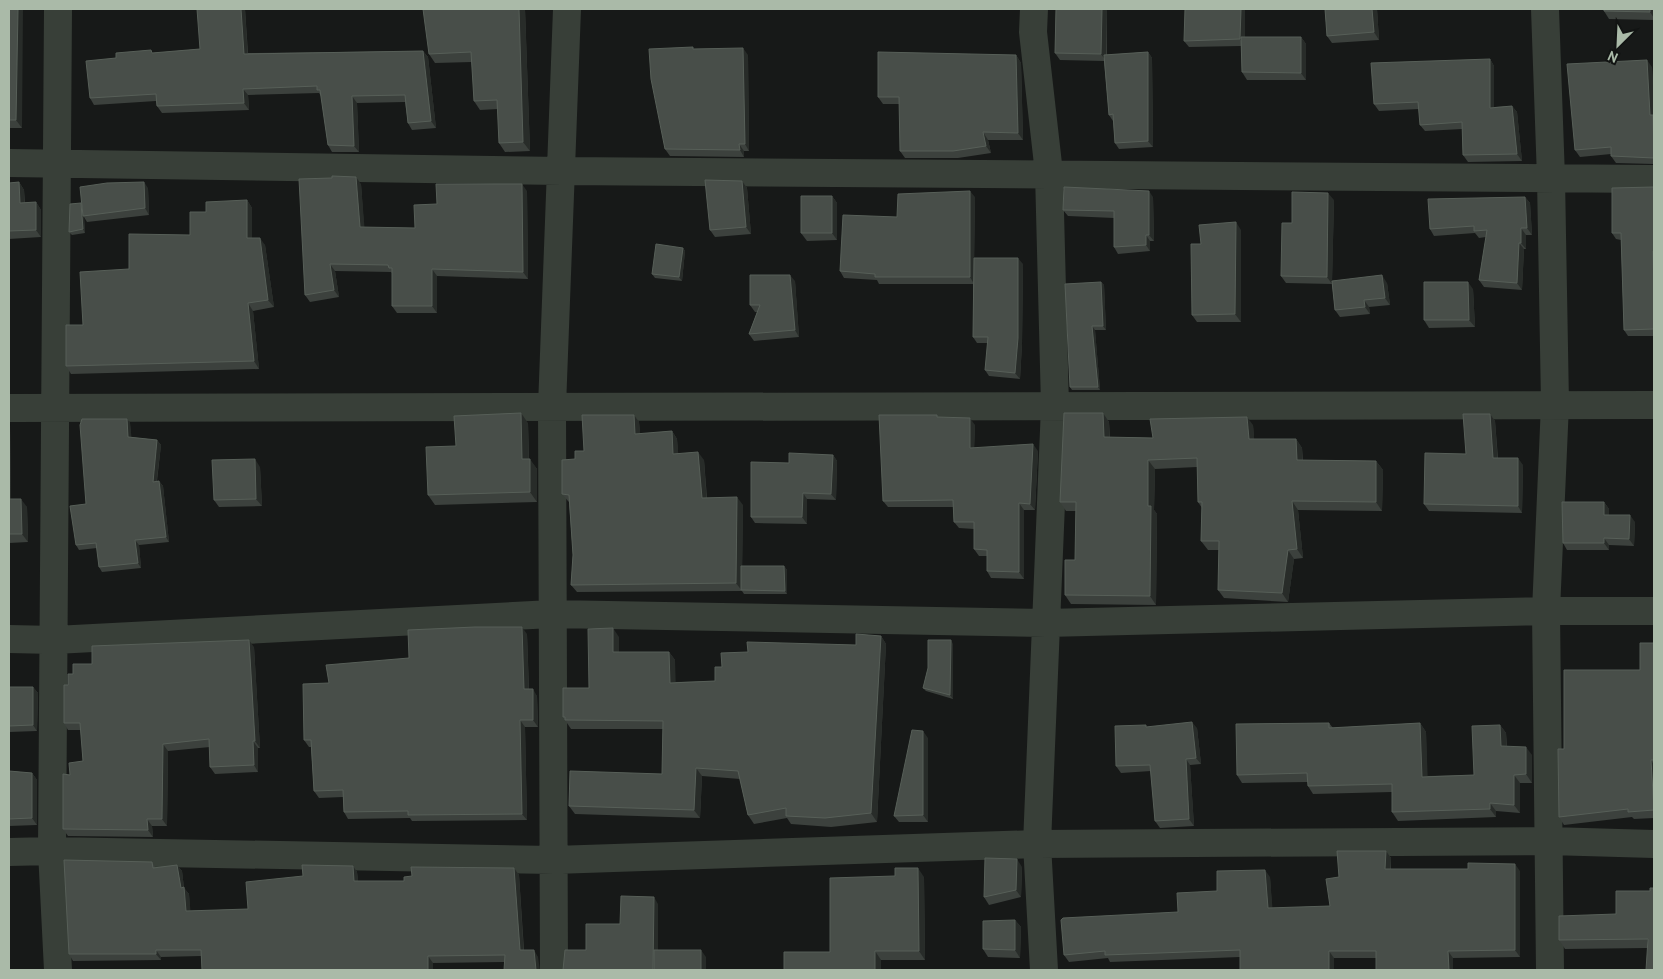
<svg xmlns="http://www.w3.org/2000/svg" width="1663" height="979" font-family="'PT Sans',sans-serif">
  <rect width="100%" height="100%" fill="#171918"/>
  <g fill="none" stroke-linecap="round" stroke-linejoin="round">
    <path stroke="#383f38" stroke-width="28" d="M 1034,9 L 1033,32 L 1049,173 L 1055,406 L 1037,844 L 1044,970
      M 1545,9 L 1551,178 L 1555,404 L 1546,611 L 1550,970
      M 9,163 L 562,171 L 1654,179
      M 9,408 L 1654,405
      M 9,639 L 55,640 L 552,614 L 1046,623 L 1546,611 L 1654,611
      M 9,852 L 52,851 L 554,860 L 1037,844 L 1549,841 L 1654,844
      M 58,970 L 52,851 L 58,9
      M 554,970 L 552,407 L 567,9"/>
  </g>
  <path fill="#3c413d" d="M 9,9 L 22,128 L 9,128 Z
    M 245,9 L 248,53 L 423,51 L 428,57 L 436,128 L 412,130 L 408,123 L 405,102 L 357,103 L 359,152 L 332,152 L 328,145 L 321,96 L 319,93 L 248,95 L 249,110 L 162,113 L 157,106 L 156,101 L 94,105 L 90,98 L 154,53 L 200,49 Z
    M 525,9 L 530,151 L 505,152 L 499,143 L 498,109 L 480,110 L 474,101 L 472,62 L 435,63 L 429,54 Z
    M 1056,9 L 1107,9 L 1107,55 L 1148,52 L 1152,58 L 1153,147 L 1119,149 L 1115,143 L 1113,121 L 1109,115 L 1104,61 L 1060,60 L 1055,53 Z
    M 1325,9 L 1377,9 L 1379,40 L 1332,43 L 1327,36 Z
    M 1654,9 L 1654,20 L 1609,19 L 1604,11 Z
    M 1245,37 L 1301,37 L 1306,44 L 1306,80 L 1247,80 L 1242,72 L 1241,46 L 1189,47 L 1184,41 Z
    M 694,49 L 748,55 L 749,151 L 744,151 L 744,157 L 670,156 L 665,149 Z
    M 1016,55 L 1021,63 L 1023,140 L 988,140 L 991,153 L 958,158 L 905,158 L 900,151 L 900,104 L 883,104 L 878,97 Z
    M 1490,59 L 1494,66 L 1494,107 L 1512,106 L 1517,112 L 1522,161 L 1468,162 L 1463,155 L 1462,129 L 1425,131 L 1420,125 L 1419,109 L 1379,111 L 1374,104 Z
    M 1652,67 L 1654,106 L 1654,164 L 1616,163 L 1611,156 L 1611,154 L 1580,157 L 1575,150 Z
    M 742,181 L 747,188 L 751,234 L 715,237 L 710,230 Z
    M 19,182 L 24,190 L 25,203 L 36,202 L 41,210 L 41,237 L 9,239 L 9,183 Z
    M 361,184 L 364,227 L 415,228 L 437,204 L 527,191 L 528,279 L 437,276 L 437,313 L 397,313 L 392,306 L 392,273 L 391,272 L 335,271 L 339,297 L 310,302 L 305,295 Z
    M 1654,187 L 1654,336 L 1628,336 L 1624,330 L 1621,240 L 1616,239 L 1612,233 Z
    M 148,188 L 149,215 L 87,222 L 84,217 L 85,233 L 72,235 L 69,232 L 82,205 Z
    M 832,196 L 837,203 L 837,240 L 807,241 L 801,233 Z
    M 975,197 L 974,258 L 1023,264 L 1022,344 L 1020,379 L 989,376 L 985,370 L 988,343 L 977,343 L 973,337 L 973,284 L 879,284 L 877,280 L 844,278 L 840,271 L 897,217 Z
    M 1153,197 L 1154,241 L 1150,241 L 1150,251 L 1118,254 L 1114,247 L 1114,218 L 1068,216 L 1063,210 Z
    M 1525,197 L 1530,203 L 1532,235 L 1526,235 L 1526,249 L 1524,249 L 1522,290 L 1484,287 L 1479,280 L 1486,237 L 1479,238 L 1475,233 L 1434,236 L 1430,229 Z
    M 247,200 L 252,208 L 252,238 L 265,245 L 274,307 L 253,311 L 259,369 L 71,374 L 66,366 L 83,325 L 129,269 L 190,235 L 206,212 Z
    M 1334,200 L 1332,281 L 1387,283 L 1390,305 L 1369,307 L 1370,314 L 1340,317 L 1335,310 L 1332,284 L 1286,283 L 1281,276 L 1292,223 Z
    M 1241,230 L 1241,322 L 1197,322 L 1192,315 L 1201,244 Z
    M 683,248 L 685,251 L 682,281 L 655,278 L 652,274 Z
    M 795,281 L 799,337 L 754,341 L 749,334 L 757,312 L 755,312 L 750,305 Z
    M 1101,282 L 1104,285 L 1106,330 L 1095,330 L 1100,390 L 1072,390 L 1070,387 Z
    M 1473,289 L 1475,327 L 1429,328 L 1424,320 Z
    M 1103,413 L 1109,422 L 1110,437 L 1153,438 L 1253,425 L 1254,439 L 1296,439 L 1302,448 L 1303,460 L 1376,461 L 1383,470 L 1382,511 L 1298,510 L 1303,558 L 1294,559 L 1288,602 L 1224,598 L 1218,590 L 1219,550 L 1208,550 L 1201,541 L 1202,508 L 1198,502 L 1197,467 L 1155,469 L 1154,510 L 1157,514 L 1156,605 L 1071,604 L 1065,595 L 1075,560 L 1076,511 L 1066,511 L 1060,502 Z
    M 1490,414 L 1495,421 L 1498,458 L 1523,465 L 1522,513 L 1429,511 L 1424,504 L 1466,454 Z
    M 634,415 L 639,422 L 640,434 L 672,431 L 677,439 L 678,454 L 704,460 L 707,498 L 743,505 L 742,566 L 784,566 L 787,570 L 787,594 L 744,594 L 742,591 L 577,592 L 571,585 L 573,555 L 569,502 L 568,501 L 562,494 L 584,451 Z
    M 939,417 L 975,425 L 974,448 L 1038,451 L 1035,510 L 1024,510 L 1024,579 L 991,578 L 987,571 L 987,556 L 979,556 L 974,549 L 974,529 L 959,528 L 954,522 L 953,507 L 888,507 L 883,501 Z
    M 127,419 L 130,423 L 131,437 L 157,440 L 161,445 L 157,481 L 159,481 L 163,486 L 169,542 L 139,545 L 141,568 L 102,572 L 99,567 L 97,548 L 79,550 L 76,545 L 86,504 Z
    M 9,422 L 10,424 L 11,499 L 27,507 L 28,542 L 9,543 Z
    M 528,423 L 529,459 L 537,469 L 537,502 L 435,505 L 428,495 L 456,446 Z
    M 833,455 L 837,461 L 836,500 L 807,499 L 807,524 L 755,523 L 751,517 L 789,463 Z
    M 260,467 L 262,506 L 219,507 L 214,500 Z
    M 1604,502 L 1609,509 L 1609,515 L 1635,522 L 1634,546 L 1609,545 L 1609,550 L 1567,550 L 1563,543 Z
    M 527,634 L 529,689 L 537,696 L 538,727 L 525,727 L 527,820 L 412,821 L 410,818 L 348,819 L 344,812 L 343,797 L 319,798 L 314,791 L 311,747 L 309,747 L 304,740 L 329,683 L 409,658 Z
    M 881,636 L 886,644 L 877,822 L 831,827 L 791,824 L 787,818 L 754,824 L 748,815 L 740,779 L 702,776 L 700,818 L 575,814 L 569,806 L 662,774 L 663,729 L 571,729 L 563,717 L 589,688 L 619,637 L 619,652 L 669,652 L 675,660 L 675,682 L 715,681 L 722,667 L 748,652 L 856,645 Z
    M 1654,643 L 1654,818 L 1634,819 L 1632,817 L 1564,825 L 1559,817 L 1564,749 L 1640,670 Z
    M 953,644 L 953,699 L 926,691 L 923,688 Z
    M 254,647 L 260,748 L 258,748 L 258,772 L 215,774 L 210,767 L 210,747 L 168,751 L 167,826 L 152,826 L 153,837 L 68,836 L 63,829 L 70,775 L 83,761 L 81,730 L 68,730 L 64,723 L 68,685 L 73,674 L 92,664 Z
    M 9,687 L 33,687 L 38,693 L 37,731 L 9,732 Z
    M 1329,723 L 1333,728 L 1420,723 L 1426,732 L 1427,776 L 1474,775 L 1500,725 L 1506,733 L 1507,746 L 1532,755 L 1532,783 L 1520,783 L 1520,813 L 1496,811 L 1496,817 L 1398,821 L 1392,812 L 1392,792 L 1313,794 L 1308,786 L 1308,782 L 1242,783 L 1237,775 Z
    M 1148,727 L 1197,728 L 1201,764 L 1190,765 L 1194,826 L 1160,828 L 1155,821 L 1151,771 L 1121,773 L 1116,766 Z
    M 928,738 L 928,822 L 899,822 L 894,816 Z
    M 9,771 L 32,773 L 37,780 L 37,825 L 9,826 Z
    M 1386,851 L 1391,858 L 1391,869 L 1520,871 L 1520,957 L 1453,958 L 1453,970 L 1376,970 L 1376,958 L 1334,958 L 1334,970 L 1240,970 L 1240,957 L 1110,962 L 1108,958 L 1069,962 L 1064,955 L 1178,912 L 1217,891 L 1270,877 L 1272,908 L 1330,906 L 1339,877 Z
    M 152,862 L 156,868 L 177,865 L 182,871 L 184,888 L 189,894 L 190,911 L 248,909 L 303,876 L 353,866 L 357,872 L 358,881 L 404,881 L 514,868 L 519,875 L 524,950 L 538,957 L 504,962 L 433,963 L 433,970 L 202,970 L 201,956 L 161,957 L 161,960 L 73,961 L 69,954 Z
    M 1022,867 L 1021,897 L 989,905 L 984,897 Z
    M 924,877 L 925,960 L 881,960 L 830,952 Z
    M 1650,891 L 1647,948 L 1565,949 L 1559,940 L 1616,914 Z
    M 1015,920 L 1021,927 L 1020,958 L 988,957 L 983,949 Z"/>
  <path fill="#282c29" d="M 18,9 L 23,9 L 22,128 L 16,120 Z
    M 241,9 L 245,9 L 248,60 L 244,54 Z
    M 519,9 L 525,9 L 530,151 L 523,142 Z
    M 1102,9 L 1107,9 L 1106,61 L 1101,54 Z
    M 1241,9 L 1245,9 L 1245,46 L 1240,39 Z
    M 1372,9 L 1377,9 L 1379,40 L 1374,32 Z
    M 1650,9 L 1654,9 L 1654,18 L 1650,12 Z
    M 1301,37 L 1306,44 L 1306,80 L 1301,73 Z
    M 743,48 L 748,55 L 749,151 L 745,144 Z
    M 423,51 L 428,57 L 436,128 L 431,121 Z
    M 1148,52 L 1152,58 L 1153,147 L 1148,141 Z
    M 1016,55 L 1021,63 L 1023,140 L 1018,133 Z
    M 1490,59 L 1494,66 L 1494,115 L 1490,108 Z
    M 1647,60 L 1652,67 L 1654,106 L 1654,158 L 1650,115 Z
    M 243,89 L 248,95 L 249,110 L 244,103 Z
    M 352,96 L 357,103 L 359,152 L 354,146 Z
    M 1512,106 L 1517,112 L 1522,161 L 1517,154 Z
    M 983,132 L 988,140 L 991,153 L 986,146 Z
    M 739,144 L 744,151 L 744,157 L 740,150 Z
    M 356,177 L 361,184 L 365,234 L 360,227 Z
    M 742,181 L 747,188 L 751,234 L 746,227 Z
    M 19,182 L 24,190 L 25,211 L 20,203 Z
    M 144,182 L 148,188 L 149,215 L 145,208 Z
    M 522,184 L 527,191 L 528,279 L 523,272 Z
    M 970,191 L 975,197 L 974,284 L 970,277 Z
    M 1149,191 L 1153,197 L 1154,241 L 1149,235 Z
    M 1328,193 L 1334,200 L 1332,284 L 1327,277 Z
    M 832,196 L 837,203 L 837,240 L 832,233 Z
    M 1525,197 L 1530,203 L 1532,235 L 1527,228 Z
    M 247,200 L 252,208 L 252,245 L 247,238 Z
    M 36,202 L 41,210 L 41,237 L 36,230 Z
    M 81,203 L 84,207 L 83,216 L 84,217 L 85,233 L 83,229 Z
    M 1236,222 L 1241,230 L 1241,322 L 1235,314 Z
    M 1521,228 L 1526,235 L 1526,249 L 1521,243 Z
    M 1146,235 L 1150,241 L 1150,251 L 1146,245 Z
    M 260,238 L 265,245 L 274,307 L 268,300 Z
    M 1519,243 L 1524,249 L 1522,290 L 1517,283 Z
    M 683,248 L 685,251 L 682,281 L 679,277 Z
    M 1653,251 L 1654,253 L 1654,288 Z
    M 1018,258 L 1023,264 L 1022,344 L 1020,379 L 1015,373 Z
    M 330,264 L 335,271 L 339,297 L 334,290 Z
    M 432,269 L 437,276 L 437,313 L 432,306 Z
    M 790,275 L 795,281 L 799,337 L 795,330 Z
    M 1382,275 L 1387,283 L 1390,305 L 1385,298 Z
    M 1101,282 L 1104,285 L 1106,330 L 1103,326 Z
    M 1468,282 L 1473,289 L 1475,327 L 1469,320 Z
    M 1364,300 L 1369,307 L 1370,314 L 1365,307 Z
    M 248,303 L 253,311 L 259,369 L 254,361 Z
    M 1092,326 L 1095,330 L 1100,390 L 1098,387 Z
    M 521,413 L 528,423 L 529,469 L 522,459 Z
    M 1103,413 L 1109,422 L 1110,446 L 1104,437 Z
    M 1490,414 L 1495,421 L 1498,465 L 1493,458 Z
    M 634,415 L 639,422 L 641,442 L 635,434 Z
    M 1247,417 L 1253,425 L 1255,448 L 1249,439 Z
    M 970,418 L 975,425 L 974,455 L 970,448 Z
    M 127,419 L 130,423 L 132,442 L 128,437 Z
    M 9,422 L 10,424 L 11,508 L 9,505 Z
    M 672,431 L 677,439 L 679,462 L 673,454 Z
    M 1296,439 L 1302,448 L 1303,469 L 1297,460 Z
    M 157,440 L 161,445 L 156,486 L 153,482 Z
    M 1033,444 L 1038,451 L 1035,510 L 1030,504 Z
    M 698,452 L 704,460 L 707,506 L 702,498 Z
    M 833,455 L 837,461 L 836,500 L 831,494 Z
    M 1518,458 L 1523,465 L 1522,513 L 1518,506 Z
    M 255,459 L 260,467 L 262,506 L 256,499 Z
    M 530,459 L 537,469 L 537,502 L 530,492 Z
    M 1148,460 L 1155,469 L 1154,510 L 1157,514 L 1156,605 L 1150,596 L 1148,506 Z
    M 1376,461 L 1383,470 L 1382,511 L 1376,502 Z
    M 159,481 L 163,486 L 169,542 L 166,537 Z
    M 803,493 L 807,499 L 807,524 L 802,517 Z
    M 737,497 L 743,505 L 742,591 L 736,583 Z
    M 21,499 L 27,507 L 28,542 L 22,534 Z
    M 1292,501 L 1298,510 L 1303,558 L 1297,549 Z
    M 1604,502 L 1609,509 L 1609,521 L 1604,515 Z
    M 1019,503 L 1024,510 L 1024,579 L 1019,572 Z
    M 1630,515 L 1635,522 L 1634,546 L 1629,539 Z
    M 1604,538 L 1609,545 L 1609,550 L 1604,543 Z
    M 135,540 L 139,545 L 141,568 L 138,563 Z
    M 1288,550 L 1294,559 L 1288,602 L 1282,593 Z
    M 784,566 L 787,570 L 787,594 L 785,591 Z
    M 522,627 L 527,634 L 529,696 L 524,689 Z
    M 613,628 L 619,637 L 619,661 L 613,652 Z
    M 881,636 L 886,644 L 877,822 L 871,813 Z
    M 249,640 L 254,647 L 260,748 L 255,741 Z
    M 951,640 L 953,644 L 953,699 L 950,695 Z
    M 669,652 L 675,660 L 676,691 L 670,683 Z
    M 33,687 L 38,693 L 37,731 L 33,725 Z
    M 533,689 L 537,696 L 538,727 L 533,720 Z
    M 520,720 L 525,727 L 527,820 L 522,814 Z
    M 1192,722 L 1197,728 L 1201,764 L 1196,758 Z
    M 1420,723 L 1426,732 L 1428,785 L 1422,777 Z
    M 1500,725 L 1506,733 L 1507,754 L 1501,746 Z
    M 923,731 L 928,738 L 928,822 L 923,815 Z
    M 253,741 L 258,748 L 258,772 L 254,765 Z
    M 163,744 L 168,751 L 167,826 L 162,819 Z
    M 1526,747 L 1532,755 L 1532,783 L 1526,774 Z
    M 1186,759 L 1190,765 L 1194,826 L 1189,819 Z
    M 1651,760 L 1654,765 L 1654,810 Z
    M 696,768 L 702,776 L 700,818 L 694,810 Z
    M 32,773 L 37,780 L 37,825 L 32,818 Z
    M 1514,775 L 1520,783 L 1520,813 L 1514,805 Z
    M 1490,803 L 1496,811 L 1496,817 L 1490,809 Z
    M 147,819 L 152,826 L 153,837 L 148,830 Z
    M 1386,851 L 1391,858 L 1390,876 L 1385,869 Z
    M 1017,859 L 1022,867 L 1021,897 L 1016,890 Z
    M 1515,864 L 1520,871 L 1520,957 L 1515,950 Z
    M 177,865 L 182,871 L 184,888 L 189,894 L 191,917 L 186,911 L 181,888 Z
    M 353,866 L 357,872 L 359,888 L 354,881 Z
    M 514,868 L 519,875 L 524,957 L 520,950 Z
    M 918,868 L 924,877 L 925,960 L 919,951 Z
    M 1265,870 L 1270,877 L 1273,915 L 1268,908 Z
    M 654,897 L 658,904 L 658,970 L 653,970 Z
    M 1015,920 L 1021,927 L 1020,958 L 1015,950 Z
    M 156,950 L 161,957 L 161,960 L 156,954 Z
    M 534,950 L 538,957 L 540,970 L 536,970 Z
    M 701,950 L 706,957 L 706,970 L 701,970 Z
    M 875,951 L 881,960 L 881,970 L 875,970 Z
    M 1329,951 L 1334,958 L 1334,970 L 1329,970 Z
    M 1448,951 L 1453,958 L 1453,970 L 1449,970 Z
    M 428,956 L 433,963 L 433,970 L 428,970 Z"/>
  <path fill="#484e49" stroke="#575f58" d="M 9,9 L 18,9 L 16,120 L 9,120 Z
    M 197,9 L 241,9 L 244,54 L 423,51 L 431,121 L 408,123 L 405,95 L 352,96 L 354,146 L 328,145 L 320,90 L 317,90 L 317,86 L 243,89 L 244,103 L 157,106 L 156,94 L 90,98 L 86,61 L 116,58 L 116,53 L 151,50 L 152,53 L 200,49 Z
    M 423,9 L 519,9 L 523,142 L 499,143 L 497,100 L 474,101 L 471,52 L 429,54 Z
    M 1056,9 L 1102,9 L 1101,54 L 1055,53 Z
    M 1185,9 L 1241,9 L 1240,39 L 1184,41 Z
    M 1325,9 L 1372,9 L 1374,32 L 1327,36 Z
    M 1604,9 L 1650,9 L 1650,12 L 1604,11 Z
    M 1241,37 L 1301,37 L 1301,73 L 1242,72 Z
    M 693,47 L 693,49 L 743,48 L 745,144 L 739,144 L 740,150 L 665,149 L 651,79 L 649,49 Z
    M 878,52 L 1016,55 L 1018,133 L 983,132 L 986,146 L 953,151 L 900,151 L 899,97 L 878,97 Z
    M 1148,52 L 1148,141 L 1115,143 L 1113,114 L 1109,115 L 1104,55 Z
    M 1490,59 L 1490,108 L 1512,106 L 1517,154 L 1463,155 L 1462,122 L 1420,125 L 1418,102 L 1374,104 L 1371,63 Z
    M 1647,60 L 1650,115 L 1653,115 L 1654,158 L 1611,156 L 1611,147 L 1575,150 L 1567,64 Z
    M 332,176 L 356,177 L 360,227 L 415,228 L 414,205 L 437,204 L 436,184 L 522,184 L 523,272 L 432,269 L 432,306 L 392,306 L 392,268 L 389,268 L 388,265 L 330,264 L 334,290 L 305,295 L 299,179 L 332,178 Z
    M 705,180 L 742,181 L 746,227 L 710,230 Z
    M 19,182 L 20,203 L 36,202 L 36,230 L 9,231 L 9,183 Z
    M 144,182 L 145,208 L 83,216 L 80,187 L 107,183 Z
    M 1064,187 L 1149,191 L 1149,235 L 1146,235 L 1146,245 L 1114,247 L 1114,211 L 1063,210 Z
    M 1654,187 L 1654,251 L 1653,251 L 1654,288 L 1654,329 L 1624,330 L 1621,233 L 1612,233 L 1612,188 Z
    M 970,191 L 970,277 L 875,277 L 875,274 L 840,271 L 843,215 L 897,217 L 898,194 Z
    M 1292,192 L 1328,193 L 1327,277 L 1281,276 L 1282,223 L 1292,223 Z
    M 801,196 L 832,196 L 832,233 L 801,233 Z
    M 1525,197 L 1527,228 L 1521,228 L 1521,243 L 1519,243 L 1517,283 L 1479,280 L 1487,230 L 1474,231 L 1474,226 L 1430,229 L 1428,199 Z
    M 247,200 L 247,238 L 260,238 L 268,300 L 248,303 L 254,361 L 66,366 L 66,325 L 83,325 L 80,272 L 129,269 L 129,234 L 190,235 L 190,212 L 206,212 L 206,202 Z
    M 81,203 L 83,229 L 69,232 L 70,204 Z
    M 1236,222 L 1235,314 L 1192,315 L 1191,244 L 1201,244 L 1199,225 Z
    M 656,244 L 683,248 L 679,277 L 652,274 Z
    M 974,258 L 1018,258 L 1018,338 L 1015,373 L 985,370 L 988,337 L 973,337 Z
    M 750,275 L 790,275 L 795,330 L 749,334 L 760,305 L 750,305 Z
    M 1382,275 L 1385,298 L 1364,300 L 1365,307 L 1335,310 L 1332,281 Z
    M 1101,282 L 1103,326 L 1092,326 L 1098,387 L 1070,387 L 1065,284 Z
    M 1424,282 L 1468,282 L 1469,320 L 1424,320 Z
    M 521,413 L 522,459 L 530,459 L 530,492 L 428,495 L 426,447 L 456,446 L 454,416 Z
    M 1064,413 L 1103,413 L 1104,437 L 1153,438 L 1150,419 L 1247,417 L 1249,439 L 1296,439 L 1297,460 L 1376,461 L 1376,502 L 1292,501 L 1297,549 L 1288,550 L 1282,593 L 1218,590 L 1219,541 L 1201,541 L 1202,502 L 1198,502 L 1197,458 L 1148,460 L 1148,506 L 1151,506 L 1150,596 L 1065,595 L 1065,560 L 1075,560 L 1076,502 L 1060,502 Z
    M 1463,414 L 1490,414 L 1493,458 L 1518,458 L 1518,506 L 1424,504 L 1425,453 L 1466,454 Z
    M 582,415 L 634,415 L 635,434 L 672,431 L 673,454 L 698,452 L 702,498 L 737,497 L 736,583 L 571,585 L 573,555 L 569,495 L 562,494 L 562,460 L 575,459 L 575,451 L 584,451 Z
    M 879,415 L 937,415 L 937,417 L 970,418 L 970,448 L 1033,444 L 1030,504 L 1019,503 L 1019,572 L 987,571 L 987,550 L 974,549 L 974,522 L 954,522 L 953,500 L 883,501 Z
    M 82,419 L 127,419 L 128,437 L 157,440 L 153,482 L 159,481 L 166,537 L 135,540 L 138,563 L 99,567 L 96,543 L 76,545 L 70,506 L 86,504 L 80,425 Z
    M 789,453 L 833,455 L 831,494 L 803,493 L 802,517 L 751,517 L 751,462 L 789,463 Z
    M 255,459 L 256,499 L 214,500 L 212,460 Z
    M 9,499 L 21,499 L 22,534 L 9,534 Z
    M 1562,502 L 1604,502 L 1604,515 L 1630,515 L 1629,539 L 1604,538 L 1604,543 L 1563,543 Z
    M 741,566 L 784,566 L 785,591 L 741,590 Z
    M 475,627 L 522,627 L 524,689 L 533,689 L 533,720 L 520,720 L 522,814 L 408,815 L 408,811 L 344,812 L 343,790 L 314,791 L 311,740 L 304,740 L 303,684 L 329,683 L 326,665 L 409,658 L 408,630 Z
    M 613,628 L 613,652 L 669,652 L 670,683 L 715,681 L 715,667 L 722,667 L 721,653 L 748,652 L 747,642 L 856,645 L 856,634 L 881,636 L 871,813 L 825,818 L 786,816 L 786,808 L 748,815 L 738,771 L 696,768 L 694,810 L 569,806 L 570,771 L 662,774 L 663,721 L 565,720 L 565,717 L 563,717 L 563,688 L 589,688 L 588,629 Z
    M 249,640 L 255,741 L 253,741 L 254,765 L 210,767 L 209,739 L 163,744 L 162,819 L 147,819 L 148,830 L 63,829 L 63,774 L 70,775 L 69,763 L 83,761 L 80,723 L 64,723 L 64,685 L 68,685 L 68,674 L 73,674 L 73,664 L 92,664 L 92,646 Z
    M 928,640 L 951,640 L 950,695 L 923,688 L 928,668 Z
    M 1640,643 L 1654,643 L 1654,760 L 1651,760 L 1654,810 L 1628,812 L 1628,809 L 1559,817 L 1558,749 L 1564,749 L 1564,670 L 1640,670 Z
    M 9,687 L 33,687 L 33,725 L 9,726 Z
    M 1192,722 L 1196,758 L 1186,759 L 1189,819 L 1155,821 L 1150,765 L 1116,766 L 1115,726 L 1146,725 L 1146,727 Z
    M 1329,723 L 1329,728 L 1420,723 L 1422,777 L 1474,775 L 1472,726 L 1500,725 L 1501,746 L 1526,747 L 1526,774 L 1514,775 L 1514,805 L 1490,803 L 1490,809 L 1392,812 L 1392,784 L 1308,786 L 1307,773 L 1237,775 L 1236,724 Z
    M 912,730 L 923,731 L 923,815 L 894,816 Z
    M 9,771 L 32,773 L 32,818 L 9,819 Z
    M 1337,851 L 1386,851 L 1385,869 L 1468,869 L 1468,863 L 1515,864 L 1515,950 L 1448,951 L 1449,970 L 1376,970 L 1376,951 L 1329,951 L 1329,970 L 1240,970 L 1240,950 L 1105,955 L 1105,951 L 1064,955 L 1061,920 L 1063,918 L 1178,912 L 1177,893 L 1217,891 L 1217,871 L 1265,870 L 1268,908 L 1330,906 L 1326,879 L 1339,877 Z
    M 985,858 L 1017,859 L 1016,890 L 984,897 Z
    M 64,860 L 152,862 L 153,868 L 177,865 L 181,888 L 184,887 L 186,911 L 248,909 L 246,882 L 303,876 L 302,865 L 353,866 L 354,881 L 404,881 L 404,877 L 412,876 L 411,867 L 514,868 L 520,950 L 534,950 L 536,970 L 504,970 L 505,955 L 428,956 L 428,970 L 202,970 L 201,950 L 156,950 L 156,954 L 69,954 Z
    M 895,868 L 918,868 L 919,951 L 875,951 L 875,970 L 784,970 L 784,952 L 830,952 L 830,878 L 895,876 Z
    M 1650,888 L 1654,888 L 1654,970 L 1646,970 L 1648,939 L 1559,940 L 1559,916 L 1616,914 L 1616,891 L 1650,891 Z
    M 621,896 L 654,897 L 653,970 L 563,970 L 565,950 L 586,950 L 586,924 L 620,924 Z
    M 1015,920 L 1015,950 L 983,949 L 983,921 Z
    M 654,950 L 701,950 L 701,970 L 654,970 Z"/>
  <rect width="1663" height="979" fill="none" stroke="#aabaa8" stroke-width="20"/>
  <g transform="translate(1618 45) rotate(204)" stroke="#121413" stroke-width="4" paint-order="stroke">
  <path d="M0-4L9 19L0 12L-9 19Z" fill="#aabaa8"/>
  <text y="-8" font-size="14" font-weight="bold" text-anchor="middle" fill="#aabaa8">N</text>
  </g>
</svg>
